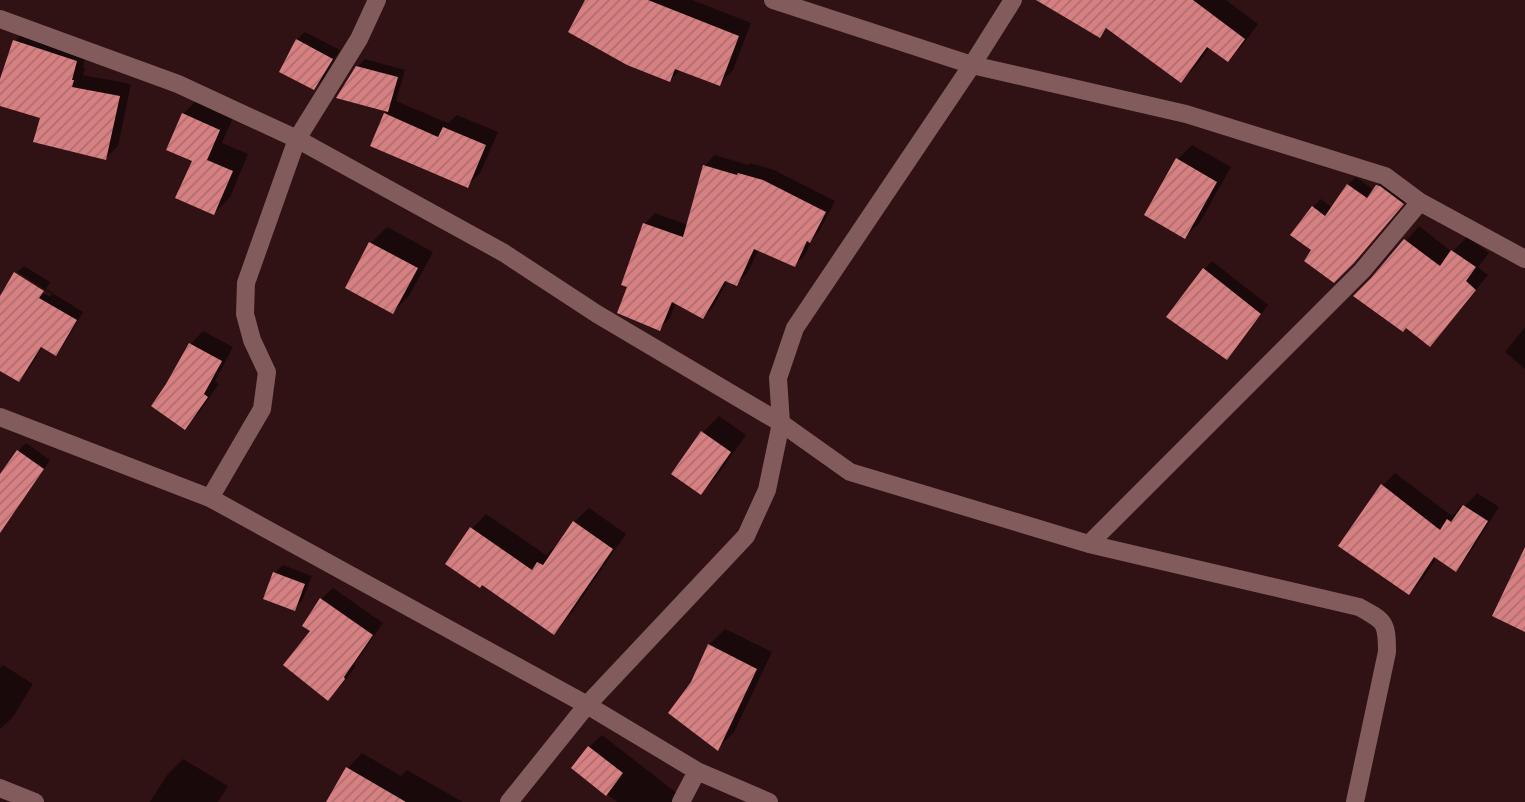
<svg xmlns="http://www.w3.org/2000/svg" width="1525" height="802" font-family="'PT Sans',sans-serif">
  <defs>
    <pattern id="building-hatch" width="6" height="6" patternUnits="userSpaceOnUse" patternTransform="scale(1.75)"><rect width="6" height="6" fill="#d78082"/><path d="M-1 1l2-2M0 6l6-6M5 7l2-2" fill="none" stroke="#ad6e70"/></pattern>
  </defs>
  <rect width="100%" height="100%" fill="#301214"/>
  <path fill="#0007" d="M 587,0 L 692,0 L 751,23 L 733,70 L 720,83 L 681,69 L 670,80 Z
    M 1074,0 L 1226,0 L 1258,24 L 1242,46 L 1228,60 L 1210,47 L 1195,67 L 1181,81 L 1109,27 L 1100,36 Z
    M 27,29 L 88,49 L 83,67 L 85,68 L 83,75 L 131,84 L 118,146 L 106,158 L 43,116 L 0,104 L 0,85 L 15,41 Z
    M 305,32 L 340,50 L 322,80 L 314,88 L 297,40 Z
    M 365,59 L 405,70 L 396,101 L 448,123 L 457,115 L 498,132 L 480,173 L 467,186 L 385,114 L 389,111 L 339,97 L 357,67 Z
    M 199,98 L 235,113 L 222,143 L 248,154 L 230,197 L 214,213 L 194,160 L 183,114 Z
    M 1192,145 L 1231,167 L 1200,222 L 1185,237 L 1177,160 Z
    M 715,155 L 748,165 L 750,163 L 774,170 L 835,201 L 820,230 L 813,238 L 805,255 L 795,265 L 759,249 L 747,274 L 736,284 L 728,280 L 713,307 L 703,317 L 676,302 L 670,318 L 659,329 L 630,286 L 645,224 L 655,213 L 688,225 L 704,166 Z
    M 1356,177 L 1374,190 L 1385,178 L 1410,195 L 1361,253 L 1313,250 L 1313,207 L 1321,199 L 1332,208 L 1348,185 Z
    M 1419,226 L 1452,252 L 1467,237 L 1489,253 L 1478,267 L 1488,275 L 1443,331 L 1429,344 L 1372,280 Z
    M 387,227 L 433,252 L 409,296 L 393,312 L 371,243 Z
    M 1212,261 L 1268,305 L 1235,350 L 1227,358 L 1168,317 L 1205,269 Z
    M 24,266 L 50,282 L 46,289 L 83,312 L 63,346 L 56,354 L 43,346 L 27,372 L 19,380 L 0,369 L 0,299 L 15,275 L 50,297 L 52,294 L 17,272 Z
    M 1525,327 L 1525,369 L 1505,352 Z
    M 203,331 L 233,347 L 215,381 L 219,384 L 197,415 L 184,428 L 191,344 Z
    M 719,416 L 746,435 L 717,476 L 701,492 L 674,473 L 703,432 Z
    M 26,443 L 50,460 L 13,515 L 5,523 L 0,520 L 0,477 L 18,451 Z
    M 1395,473 L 1452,516 L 1461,507 L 1463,508 L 1477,493 L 1499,507 L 1468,556 L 1455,569 L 1437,557 L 1422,580 L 1409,593 L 1382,486 Z
    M 589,508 L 626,534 L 568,618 L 554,633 L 472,529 L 486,514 L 546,555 L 553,548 L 555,550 L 574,522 Z
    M 283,565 L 312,576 L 302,601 L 294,609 L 275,573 Z
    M 333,588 L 383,623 L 354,665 L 356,666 L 340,687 L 328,699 L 312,631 L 321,599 Z
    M 725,629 L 772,652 L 734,732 L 718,748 L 693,683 L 709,645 Z
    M 3,665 L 33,684 L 13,717 L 0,729 L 0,668 Z
    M 602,735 L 683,798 L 680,802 L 617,802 L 573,768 L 589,747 Z
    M 362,753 L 401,776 L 407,770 L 463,802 L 345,802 L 332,795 L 348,768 Z
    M 183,759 L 228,786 L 218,802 L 150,802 L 167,775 Z"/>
  <path fill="url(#building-hatch)" d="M 585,0 L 648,0 L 739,36 L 720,86 L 675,69 L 670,82 L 627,65 L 568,32 Z
    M 1036,0 L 1193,0 L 1245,39 L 1228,62 L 1207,47 L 1181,83 L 1106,28 L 1100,38 Z
    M 296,39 L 333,59 L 314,90 L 279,72 Z
    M 13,40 L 77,61 L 72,80 L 74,80 L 72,87 L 120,96 L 106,160 L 33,142 L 40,118 L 0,106 L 0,79 Z
    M 356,66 L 398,77 L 388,112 L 336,98 Z
    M 182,113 L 220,130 L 207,160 L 233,171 L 214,215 L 175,198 L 192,161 L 166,150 Z
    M 384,113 L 438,137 L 443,127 L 486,145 L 468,188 L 370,146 Z
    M 1176,158 L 1217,182 L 1185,239 L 1144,215 Z
    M 703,165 L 737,175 L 738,173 L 763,180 L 826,212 L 810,243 L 807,241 L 795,267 L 754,249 L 737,286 L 725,281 L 703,319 L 672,302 L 660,331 L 617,313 L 627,287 L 621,285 L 643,223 L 683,237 Z
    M 1347,184 L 1367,198 L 1376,185 L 1380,186 L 1404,204 L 1354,263 L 1334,283 L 1304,261 L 1311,250 L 1290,235 L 1312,206 L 1325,216 Z
    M 1404,239 L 1440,266 L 1451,250 L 1476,267 L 1466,281 L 1476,290 L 1430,347 L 1406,328 L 1403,332 L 1353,296 L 1371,278 Z
    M 369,242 L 418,268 L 393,314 L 345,288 Z
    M 1203,268 L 1261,314 L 1227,360 L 1166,317 Z
    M 14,272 L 44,291 L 39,298 L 77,320 L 56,356 L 41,347 L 19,382 L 0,371 L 0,296 Z
    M 189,343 L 222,361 L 204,394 L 208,397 L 185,430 L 151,406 L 166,384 Z
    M 701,431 L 731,452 L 701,495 L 671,474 Z
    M 17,450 L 44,469 L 0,533 L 0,474 Z
    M 1381,484 L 1440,530 L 1447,519 L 1451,522 L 1463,505 L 1488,521 L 1456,572 L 1434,557 L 1409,595 L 1338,546 Z
    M 573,521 L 613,549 L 554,635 L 482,585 L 480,588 L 445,564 L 470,527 L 532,570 L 537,562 L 543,565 Z
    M 1525,547 L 1525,632 L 1492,616 Z
    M 273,572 L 305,584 L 295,611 L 263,599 Z
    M 320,598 L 373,635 L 344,677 L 345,679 L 328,701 L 283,665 L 310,631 L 302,626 Z
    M 708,644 L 757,669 L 718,751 L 668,713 L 691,682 Z
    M 588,746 L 623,773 L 606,796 L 571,768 Z
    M 346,767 L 406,802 L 326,802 Z"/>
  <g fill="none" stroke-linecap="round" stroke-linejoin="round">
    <path stroke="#825c5d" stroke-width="18" d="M 773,0 L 972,65 L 1186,114 L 1385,176 L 1420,202 L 1362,271 L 1089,544
      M 0,19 L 178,84 L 297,139 L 504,253 L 597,314 L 781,423 L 850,472 L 1089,544 L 1359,607 C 1385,621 1387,622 1387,652 L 1355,802
      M 1420,202 L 1525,259
      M 0,417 L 210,498 L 587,705 L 697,771 L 769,802
      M 210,498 L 262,409 L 267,372 L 252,340 L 245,314 L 246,283 L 297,139 L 359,39 L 377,0
      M 0,788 L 35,802
      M 509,802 L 587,705 L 746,536 L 767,490 L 781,423 L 778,378 L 795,328 L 972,65 L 1013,0
      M 681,802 L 697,771"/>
  </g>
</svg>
